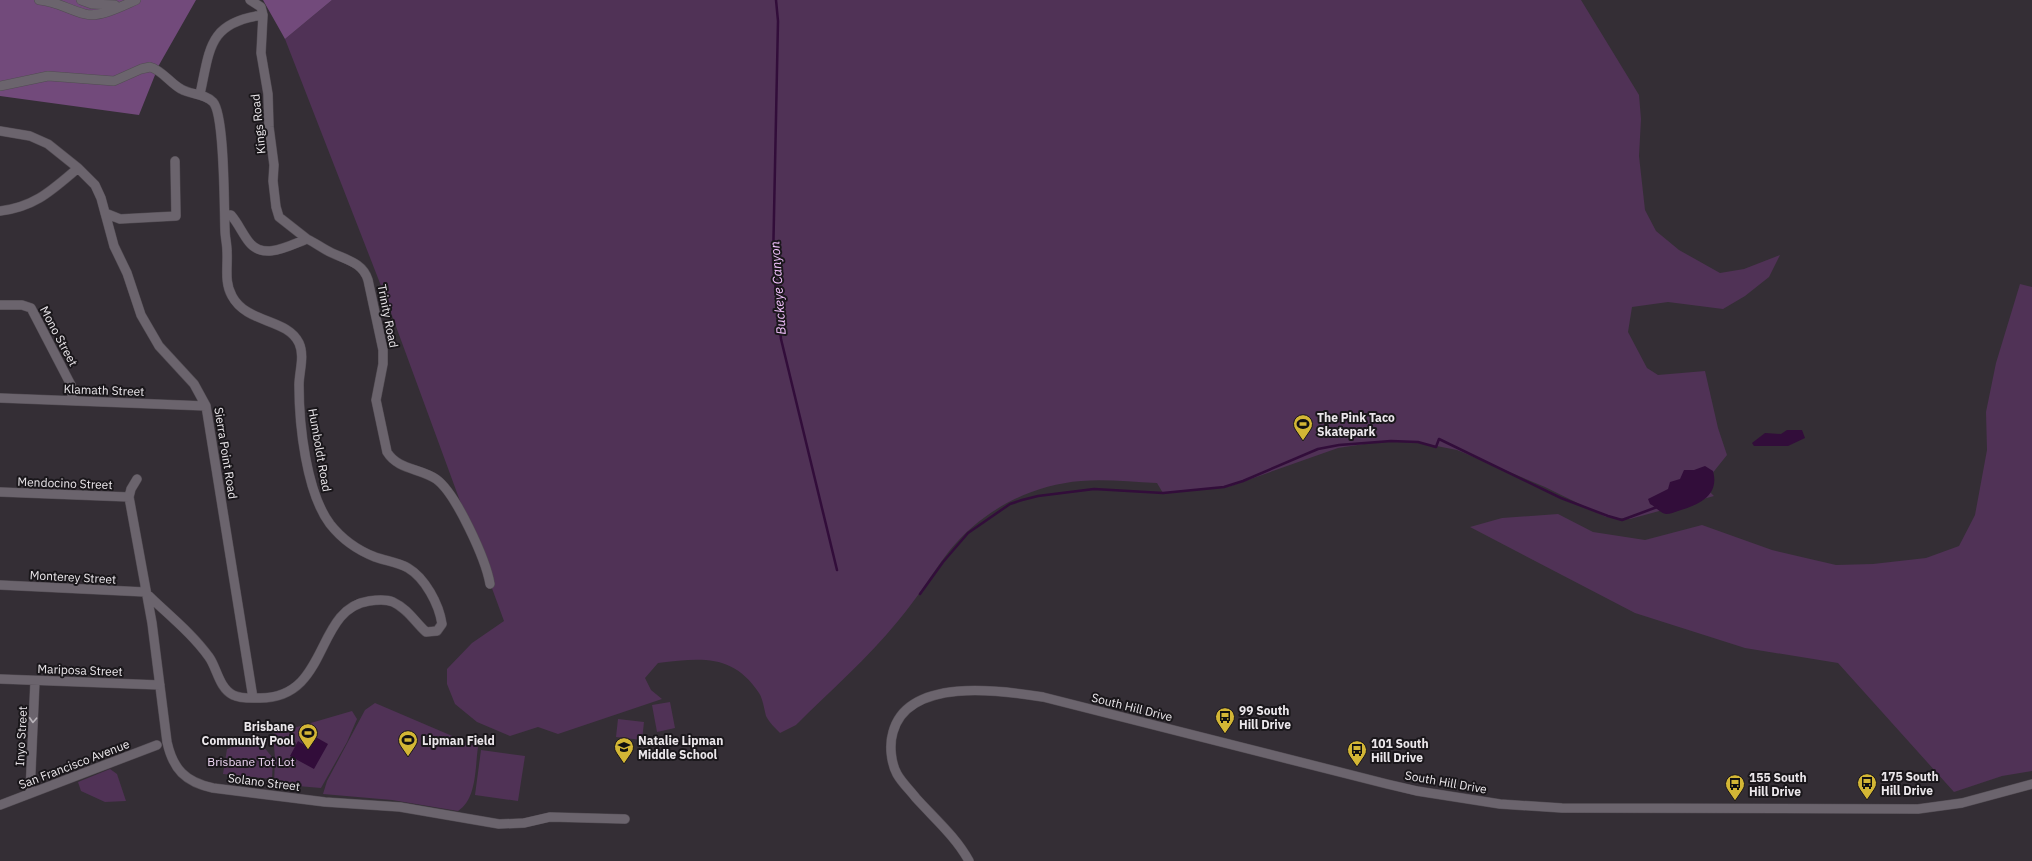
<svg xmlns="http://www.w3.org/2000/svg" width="2032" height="861" font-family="'IBM Plex Sans',sans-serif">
  <rect width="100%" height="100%" fill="#342e35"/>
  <path fill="#503256" d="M 332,0 L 1581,0 L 1639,95 L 1641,119 L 1639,156 L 1645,210 L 1656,231 L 1679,250 L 1720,273 L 1744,269 L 1780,255 L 1769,277 L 1745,296 L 1723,309 L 1668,302 L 1632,307 L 1628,332 L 1647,368 L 1658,375 L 1705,371 L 1718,428 L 1727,455 L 1703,485 L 1714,496 L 1630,519 L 1606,517 L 1545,487 L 1457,450 L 1416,442 L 1384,441 L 1338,448 L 1228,487 L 1163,493 L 1157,483 C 1131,482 1106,479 1081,481 C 1030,485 982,511 950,550 C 932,573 917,599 898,621 C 867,659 830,691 796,725 L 780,733 C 775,728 769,722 766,716 C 764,709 763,699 759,693 C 733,653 700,658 658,663 L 645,678 L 651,690 L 662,699 L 558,734 L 538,727 L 510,736 L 477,722 L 455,704 L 447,684 L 447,669 L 472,643 L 504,621 L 383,291 L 285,39 Z
    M 2020,284 L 2032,287 L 2032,771 L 2002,776 L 1954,792 L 1838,663 L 1745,648 L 1635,613 L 1470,527 L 1502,518 L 1558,514 L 1593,532 L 1645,540 L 1702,525 L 1772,550 L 1836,565 L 1873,564 L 1926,558 L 1959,546 L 1975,515 L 1987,450 L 1986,412 L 1996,363 Z
    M 670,702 L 675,728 L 657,732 L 652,705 Z
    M 375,703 L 478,747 C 475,767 477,799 458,811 L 392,800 L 323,794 L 327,781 L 365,710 Z
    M 352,711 L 357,719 L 347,742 L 321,788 L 274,784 L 275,758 L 273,734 Z
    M 618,719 L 644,722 L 642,740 L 616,737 Z
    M 240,744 L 262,745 L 273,758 L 272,779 L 223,774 L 227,749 Z
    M 481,750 L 525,756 L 518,801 L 475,795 Z
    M 110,769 L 117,774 L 126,801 L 105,802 L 81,791 L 78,782 Z"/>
  <path fill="#724a7b" d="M 0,0 L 196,0 L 159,65 L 139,115 L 0,96 Z
    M 263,0 L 332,0 L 285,39 Z"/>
  <path fill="#320d3a" d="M 1787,430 L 1802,430 L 1805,438 L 1788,446 L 1754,446 L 1752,443 L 1765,433 L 1781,434 Z
    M 1705,466 L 1713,471 C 1720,496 1698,505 1678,511 C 1674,512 1671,514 1666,514 C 1660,513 1656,507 1650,504 L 1648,499 L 1668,489 L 1670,482 L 1680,479 L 1684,470 L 1694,470 Z
    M 312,735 L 328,744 L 314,769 L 290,756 L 298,741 L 306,746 Z"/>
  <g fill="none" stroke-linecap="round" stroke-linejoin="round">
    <path stroke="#320d3a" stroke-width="2.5" d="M 776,0 L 778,21 L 773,263 L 781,339 L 837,570
      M 920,594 L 943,562 L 968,533 L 1010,504 L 1022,500 L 1038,496 L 1094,489 L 1163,493 L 1224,487 L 1243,481 L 1318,449 L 1339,445 L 1391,441 L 1418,442 L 1436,447 L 1439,439 L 1561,498 L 1608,516 L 1622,520 L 1657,507"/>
    <defs>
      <path id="minor" d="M 39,0 C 56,1 69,10 85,14 C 100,18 122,6 136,0
        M 81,0 L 92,4 L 115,5
        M 250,0 L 261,7 L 263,15 L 261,53 L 268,94 L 269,127 L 274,165 L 273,181 L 276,207 L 279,217 L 307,239
        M 0,86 L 48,76 L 114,81 L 141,69 L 150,67 C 162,70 170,83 181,89 C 191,95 204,93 213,102 C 225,115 224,209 225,230 C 225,237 227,244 227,251 C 228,267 224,282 232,296 C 247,324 287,318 299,343 C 305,356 299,372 299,385 C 299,424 306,492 330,524 C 341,538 357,550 375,557 C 386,561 398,562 408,568 C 425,578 439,604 442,624 L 437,631 L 426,632 C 415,622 408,609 393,602 C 386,599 376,600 369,601 C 314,609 330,698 260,698 C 251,698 241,699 233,695 C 219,688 217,668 209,657 C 191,632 166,613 145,592 L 0,585
        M 200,94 C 210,49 208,22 263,15
        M 0,131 L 30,136 L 48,144 L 78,168 L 95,185 L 101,198 L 114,246 L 127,273 L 141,315 L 159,346 L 194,384 L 206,406 L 253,698
        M 0,211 C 35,207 52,190 78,168
        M 105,213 L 120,219 L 176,216 L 175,161
        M 225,215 L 231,215 C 238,223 242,233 249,242 C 264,261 290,245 307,239 C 316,243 323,249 332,253 C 347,260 363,263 368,280 L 383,350 L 383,364 L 376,400 L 387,452 C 398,470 420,468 436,479 C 456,493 486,560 490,584
        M 0,305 L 22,305 L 31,308 L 71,385 L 73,401
        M 0,398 L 206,406
        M 137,479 L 131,489 L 129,497 L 152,623 L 167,742 C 173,769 185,782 213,788 L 325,802 L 400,807 L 499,824 L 524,823 L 550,817 L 625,819
        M 0,492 L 129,497
        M 0,679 L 160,685
        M 30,793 L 35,681
        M 0,805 L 157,745
        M 969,861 C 956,837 934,818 916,798 C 910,790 902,783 897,774 C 891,763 889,745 893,732 C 908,677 1000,690 1043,697 L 1387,784 L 1417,791 L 1500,804 L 1562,808 L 1918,809 L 1962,803 L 2032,784"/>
    </defs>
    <use href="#minor" stroke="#524c53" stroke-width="10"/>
    <use href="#minor" stroke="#6b646d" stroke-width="9"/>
  </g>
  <defs><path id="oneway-chevron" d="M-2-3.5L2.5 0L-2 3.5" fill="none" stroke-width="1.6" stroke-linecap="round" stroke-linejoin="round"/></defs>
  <use stroke="#b8b3b9" href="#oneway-chevron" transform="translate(33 720) rotate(93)"/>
  <defs>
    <symbol id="stadium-pin" viewBox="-11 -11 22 30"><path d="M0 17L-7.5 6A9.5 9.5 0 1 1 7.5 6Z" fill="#d3b635" stroke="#1a171b"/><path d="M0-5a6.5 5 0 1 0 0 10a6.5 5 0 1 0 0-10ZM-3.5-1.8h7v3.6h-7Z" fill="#111"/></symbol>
    <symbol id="bus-pin" viewBox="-11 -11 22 30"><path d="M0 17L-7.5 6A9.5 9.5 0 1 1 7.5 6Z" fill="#d3b635" stroke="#1a171b"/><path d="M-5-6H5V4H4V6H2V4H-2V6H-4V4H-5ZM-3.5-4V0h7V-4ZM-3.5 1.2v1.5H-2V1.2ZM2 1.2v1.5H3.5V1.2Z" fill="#111"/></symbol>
    <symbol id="school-pin" viewBox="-11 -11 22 30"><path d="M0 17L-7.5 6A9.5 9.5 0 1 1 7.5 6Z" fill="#d3b635" stroke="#1a171b"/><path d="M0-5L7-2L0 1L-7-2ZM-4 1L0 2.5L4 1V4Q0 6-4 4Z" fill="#111"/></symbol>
  </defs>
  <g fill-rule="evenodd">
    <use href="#stadium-pin" x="1292" y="413" width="22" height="30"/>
    <use href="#bus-pin" x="1214" y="706" width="22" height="30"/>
    <use href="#stadium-pin" x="297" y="722" width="22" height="30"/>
    <use href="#stadium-pin" x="397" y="729" width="22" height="30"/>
    <use href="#school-pin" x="613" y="736" width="22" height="30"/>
    <use href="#bus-pin" x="1346" y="739" width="22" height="30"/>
    <use href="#bus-pin" x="1856" y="772" width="22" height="30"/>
    <use href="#bus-pin" x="1724" y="773" width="22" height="30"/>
  </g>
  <g text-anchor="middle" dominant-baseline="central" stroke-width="4" stroke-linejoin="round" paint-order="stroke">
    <g font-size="12" fill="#ebe7eb" stroke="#1a171b">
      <text transform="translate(258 124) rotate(-96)">Kings Road</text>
      <text transform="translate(388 316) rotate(79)">Trinity Road</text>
      <text transform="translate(59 336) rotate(62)">Mono Street</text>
      <text transform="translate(104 390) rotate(2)">Klamath Street</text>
      <text transform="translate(320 450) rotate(80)">Humboldt Road</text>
      <text transform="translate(226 453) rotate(81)">Sierra Point Road</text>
      <text transform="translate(65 483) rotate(2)">Mendocino Street</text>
      <text transform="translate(73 577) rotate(3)">Monterey Street</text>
      <text transform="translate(80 670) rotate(2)">Mariposa Street</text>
      <text transform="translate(1132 707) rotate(14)">South Hill Drive</text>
      <text transform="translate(21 736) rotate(-87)">Inyo Street</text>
      <text transform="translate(74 764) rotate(-21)">San Francisco Avenue</text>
      <text transform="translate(264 782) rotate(7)">Solano Street</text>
      <text transform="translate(1446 782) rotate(10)">South Hill Drive</text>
    </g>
    <g font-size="12" font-weight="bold" fill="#ebe7eb" stroke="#1a171b" text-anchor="start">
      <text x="1317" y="417">The Pink Taco<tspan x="1317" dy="14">Skatepark</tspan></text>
      <text x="1239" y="710">99 South<tspan x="1239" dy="14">Hill Drive</tspan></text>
      <text x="294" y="726" text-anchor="end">Brisbane<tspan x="294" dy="14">Community Pool</tspan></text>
      <text x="422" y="740">Lipman Field</text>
      <text x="638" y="740">Natalie Lipman<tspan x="638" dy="14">Middle School</tspan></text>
      <text x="1371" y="743">101 South<tspan x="1371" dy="14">Hill Drive</tspan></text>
      <text x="1881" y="776">175 South<tspan x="1881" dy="14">Hill Drive</tspan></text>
      <text x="1749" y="777">155 South<tspan x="1749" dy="14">Hill Drive</tspan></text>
    </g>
    <g font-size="12" fill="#f0d8f6" stroke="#1a171b">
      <text x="251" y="761">Brisbane Tot Lot</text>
    </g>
    <g font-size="13" font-style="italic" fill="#f4c3ff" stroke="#1a171b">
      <text transform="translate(778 288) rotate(-94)">Buckeye Canyon</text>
    </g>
  </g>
</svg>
